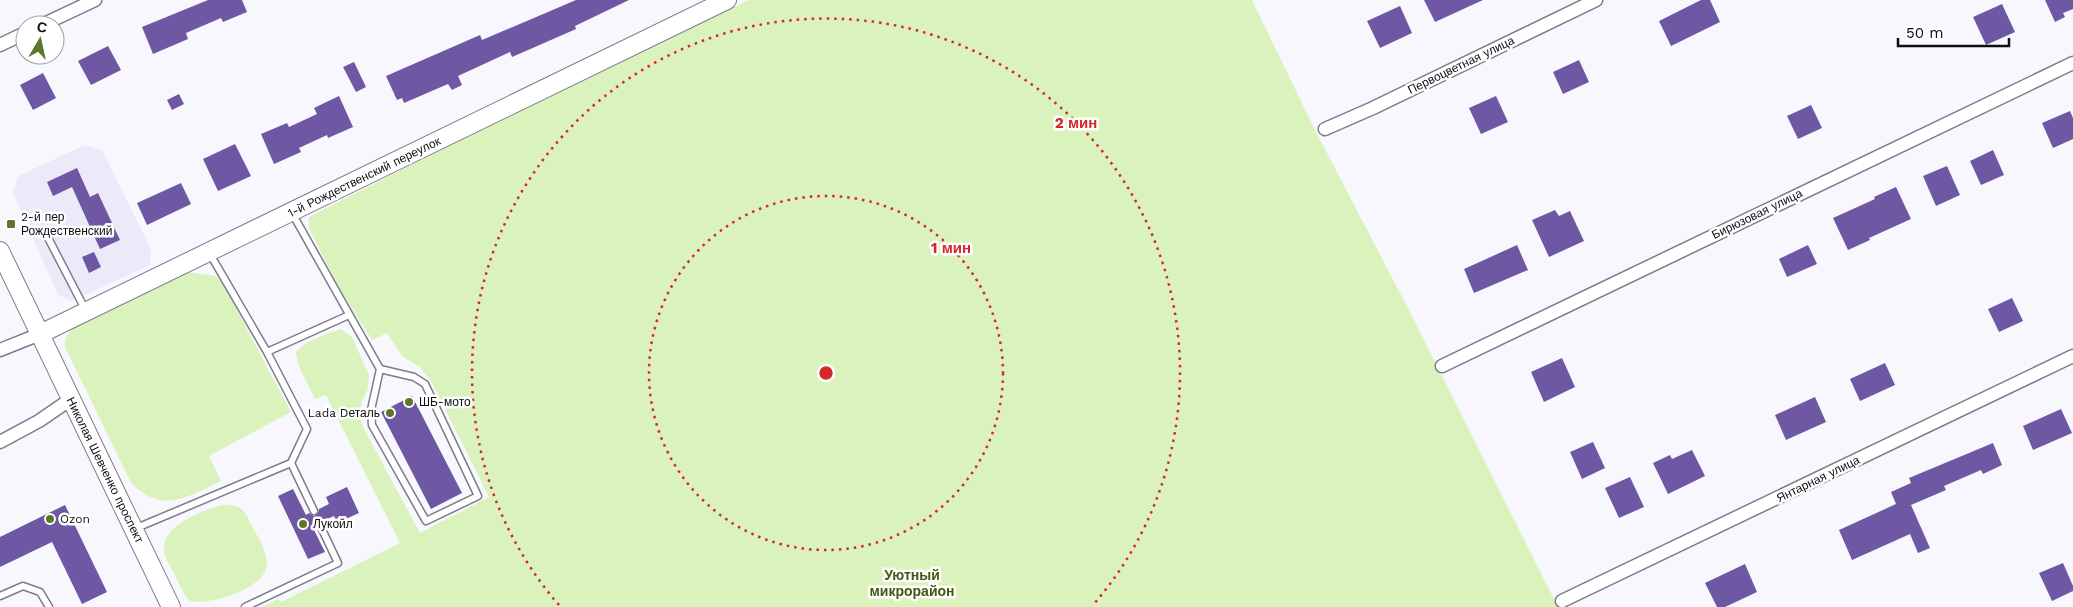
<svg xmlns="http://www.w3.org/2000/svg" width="2073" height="607" font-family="'Work Sans',sans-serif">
  <rect width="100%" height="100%" fill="#f8f7fe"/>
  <path fill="#eceaf8" d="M 85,145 L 102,150 L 151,249 L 150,265 L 72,301 L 58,295 L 13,193 L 18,176 Z"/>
  <path fill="#daf2bb" d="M 749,0 L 1252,0 L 1314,128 L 1412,316 L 1558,607 L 262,607 L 278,599 L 281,602 L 400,543 L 326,395 L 315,399 L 298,364 L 296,352 C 308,339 325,335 341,329 L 352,337 L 369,375 L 368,389 L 362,401 L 359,414 L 363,427 L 420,533 L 489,497 L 431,381 L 421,368 L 402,356 L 387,333 L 372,340 L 338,286 L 309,228 L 309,217 L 462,139 Z
    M 187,272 L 216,276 L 223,284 L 291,412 L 209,456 L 221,481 C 186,497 164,515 131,483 L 65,347 L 65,339 L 75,325 Z
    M 222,505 C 242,504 244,510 252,526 C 259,539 270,555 266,569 C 259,591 205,607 188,600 C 182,591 178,582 174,573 C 171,568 167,562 165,556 C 157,526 201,511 222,505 Z"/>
  <path fill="#6e58a4" d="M 208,0 L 242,0 L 247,12 L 223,22 L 221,18 L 186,33 L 188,39 L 153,54 L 142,27 Z
    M 576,0 L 629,0 L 575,26 L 576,29 L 535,47 L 512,57 L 510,52 L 458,76 L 462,85 L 452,90 L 448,84 L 404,103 L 402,98 L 397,100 L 386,76 L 480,35 L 482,40 Z
    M 1424,0 L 1483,0 L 1435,22 Z
    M 1701,0 L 1710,0 L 1720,22 L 1671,46 L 1659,21 Z
    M 2045,0 L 2073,0 L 2073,9 L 2063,13 L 2065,17 L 2055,22 Z
    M 2002,4 L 2015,32 L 1986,45 L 1973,17 Z
    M 1400,6 L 1412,33 L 1380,48 L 1367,21 Z
    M 108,46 L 121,70 L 91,85 L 78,61 Z
    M 1579,60 L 1589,82 L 1563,94 L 1553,72 Z
    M 354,62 L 366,87 L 356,92 L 343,67 Z
    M 43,73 L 56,98 L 33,110 L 20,85 Z
    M 179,94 L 184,104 L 172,110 L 167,100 Z
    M 339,96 L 353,127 L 328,138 L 327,135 L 299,148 L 301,152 L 274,164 L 261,134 L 287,123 L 289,127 L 317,114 L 314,108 Z
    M 1496,96 L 1508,122 L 1481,134 L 1469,108 Z
    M 1811,105 L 1822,128 L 1798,139 L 1787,116 Z
    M 2070,111 L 2073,118 L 2073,139 L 2053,148 L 2042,123 Z
    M 235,144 L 251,176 L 218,191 L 203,159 Z
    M 1993,150 L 2004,175 L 1981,185 L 1970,161 Z
    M 1947,166 L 1960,195 L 1936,206 L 1923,176 Z
    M 77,168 L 90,197 L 98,193 L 120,240 L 100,249 L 72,187 L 53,196 L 47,182 Z
    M 181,183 L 191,204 L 147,225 L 137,203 Z
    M 1896,187 L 1911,219 L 1869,238 L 1870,240 L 1848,250 L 1833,218 L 1875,199 L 1874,197 Z
    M 1555,210 L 1559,216 L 1570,211 L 1584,241 L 1549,257 L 1532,220 Z
    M 1517,245 L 1528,270 L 1474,293 L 1464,269 Z
    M 1808,245 L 1817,264 L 1787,277 L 1779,259 Z
    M 94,252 L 101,267 L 89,273 L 82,257 Z
    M 2012,298 L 2023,321 L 1999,332 L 1988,309 Z
    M 1562,358 L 1575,387 L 1544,402 L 1531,372 Z
    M 1885,363 L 1895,385 L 1860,401 L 1850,379 Z
    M 412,396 L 462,493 L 431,509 L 381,412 Z
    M 1815,397 L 1826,422 L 1786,440 L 1775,415 Z
    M 2061,409 L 2072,433 L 2033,450 L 2023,426 Z
    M 1593,442 L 1605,468 L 1582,479 L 1570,452 Z
    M 1993,443 L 2002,465 L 1983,474 L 1981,470 L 1944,486 L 1946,490 L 1911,505 L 1930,548 L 1918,553 L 1910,534 L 1852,560 L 1839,530 L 1896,504 L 1891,492 L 1911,483 L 1909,478 Z
    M 1692,450 L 1705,476 L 1668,494 L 1653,463 L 1670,455 L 1672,459 Z
    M 1630,477 L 1644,507 L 1619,518 L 1605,488 Z
    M 347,487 L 359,513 L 337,523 L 334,516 L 323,521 L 320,518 L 315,520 L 312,526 L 325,552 L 308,559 L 278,496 L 293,489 L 306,515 L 309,513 L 314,516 L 318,513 L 319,509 L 329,504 L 326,497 Z
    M 65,505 L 107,592 L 82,604 L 52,542 L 0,567 L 0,537 Z
    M 2063,563 L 2073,586 L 2073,591 L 2052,601 L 2039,573 Z
    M 1745,564 L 1757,592 L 1725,607 L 1717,607 L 1705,583 Z"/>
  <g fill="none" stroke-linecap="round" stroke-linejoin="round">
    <defs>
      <path id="lane" d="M 292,213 L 380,369 L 414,377 L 425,384 L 478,496 L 426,521 L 372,425 L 371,410 L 380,369
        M 45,232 L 86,311
        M 210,254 L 267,352 L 349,315
        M 267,352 L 307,429 L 291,463
        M 134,529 L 291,463 L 314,511
        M 0,596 L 23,586 L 40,592 L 49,607
        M 245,607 L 338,563 L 319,523"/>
      <path id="street" d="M 42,25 L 95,0
        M 0,45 L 25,33
        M 1325,129 L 1373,108 L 1596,0
        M 0,350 L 40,334
        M 1442,366 L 2073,63
        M 0,442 L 39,421 L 71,399
        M 1562,601 L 2073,356"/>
      <path id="secondary" d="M 0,251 L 171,607
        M 40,334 L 727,0"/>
    </defs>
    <use href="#lane" stroke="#7e7b8a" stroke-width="9"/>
    <use href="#street" stroke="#7e7b8a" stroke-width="15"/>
    <use href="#secondary" stroke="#7e7b8a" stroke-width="20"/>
    <use href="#lane" stroke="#fff" stroke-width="6"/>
    <use href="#street" stroke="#fff" stroke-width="12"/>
    <use href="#secondary" stroke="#fff" stroke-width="18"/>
  </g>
  <g fill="none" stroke="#d62828" stroke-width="2.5" stroke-dasharray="2.5 5">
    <circle cx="826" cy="373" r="177"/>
    <path d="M559 605A354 354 0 1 1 1093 605"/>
  </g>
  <g fill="#5b772b" stroke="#fff" stroke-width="2">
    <rect x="6" y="219" width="10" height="10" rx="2.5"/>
    <circle cx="409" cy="402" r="5"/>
    <circle cx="390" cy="413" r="5"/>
    <circle cx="50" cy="519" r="5"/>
    <circle cx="303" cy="524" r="5"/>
  </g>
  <g text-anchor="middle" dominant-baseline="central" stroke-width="5" stroke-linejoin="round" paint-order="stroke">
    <g font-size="12" fill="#0f0e13" stroke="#fff">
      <text transform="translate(1461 65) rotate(-26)">Первоцветная улица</text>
      <text transform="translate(364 177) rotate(-26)">1-й Рождественский переулок</text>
      <text transform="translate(1757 214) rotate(-26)">Бирюзовая улица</text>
      <text transform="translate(105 470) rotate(64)">Николая Шевченко проспект</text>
      <text transform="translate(1818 479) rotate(-26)">Янтарная улица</text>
    </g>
    <g font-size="12" fill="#0f0e13" stroke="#fff" text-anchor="start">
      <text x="21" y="217">2-й пер<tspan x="21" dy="14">Рождественский</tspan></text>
      <text x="419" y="402">ШБ-мото</text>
      <text x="380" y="413" text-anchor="end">Lada Dеталь</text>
      <text x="60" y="519">Ozon</text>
      <text x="313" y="524">Лукойл</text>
    </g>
    <g font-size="14" font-weight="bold" fill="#415911" stroke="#fff">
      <text x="912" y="575">Уютный<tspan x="912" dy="16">микрорайон</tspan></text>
    </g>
  </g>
  <circle cx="826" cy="373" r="8" fill="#d62828" stroke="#fff" stroke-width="2.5"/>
  <g font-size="15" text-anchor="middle" font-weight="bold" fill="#d62828" stroke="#fff" stroke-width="5" stroke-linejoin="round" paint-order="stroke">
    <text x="1076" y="128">2 мин</text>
    <text x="951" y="253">1 мин</text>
  </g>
  <g transform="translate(40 40) rotate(9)"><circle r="24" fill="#ffffff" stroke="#9f9fa1"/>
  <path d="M0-4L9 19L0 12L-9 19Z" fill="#5b772b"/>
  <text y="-8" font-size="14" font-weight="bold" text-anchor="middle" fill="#0f0e13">С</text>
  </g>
  <path d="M1898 38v8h111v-8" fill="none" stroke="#0f0e13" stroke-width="2.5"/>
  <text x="1906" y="38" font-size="15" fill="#0f0e13" stroke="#ffffff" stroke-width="4" paint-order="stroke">50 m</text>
</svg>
